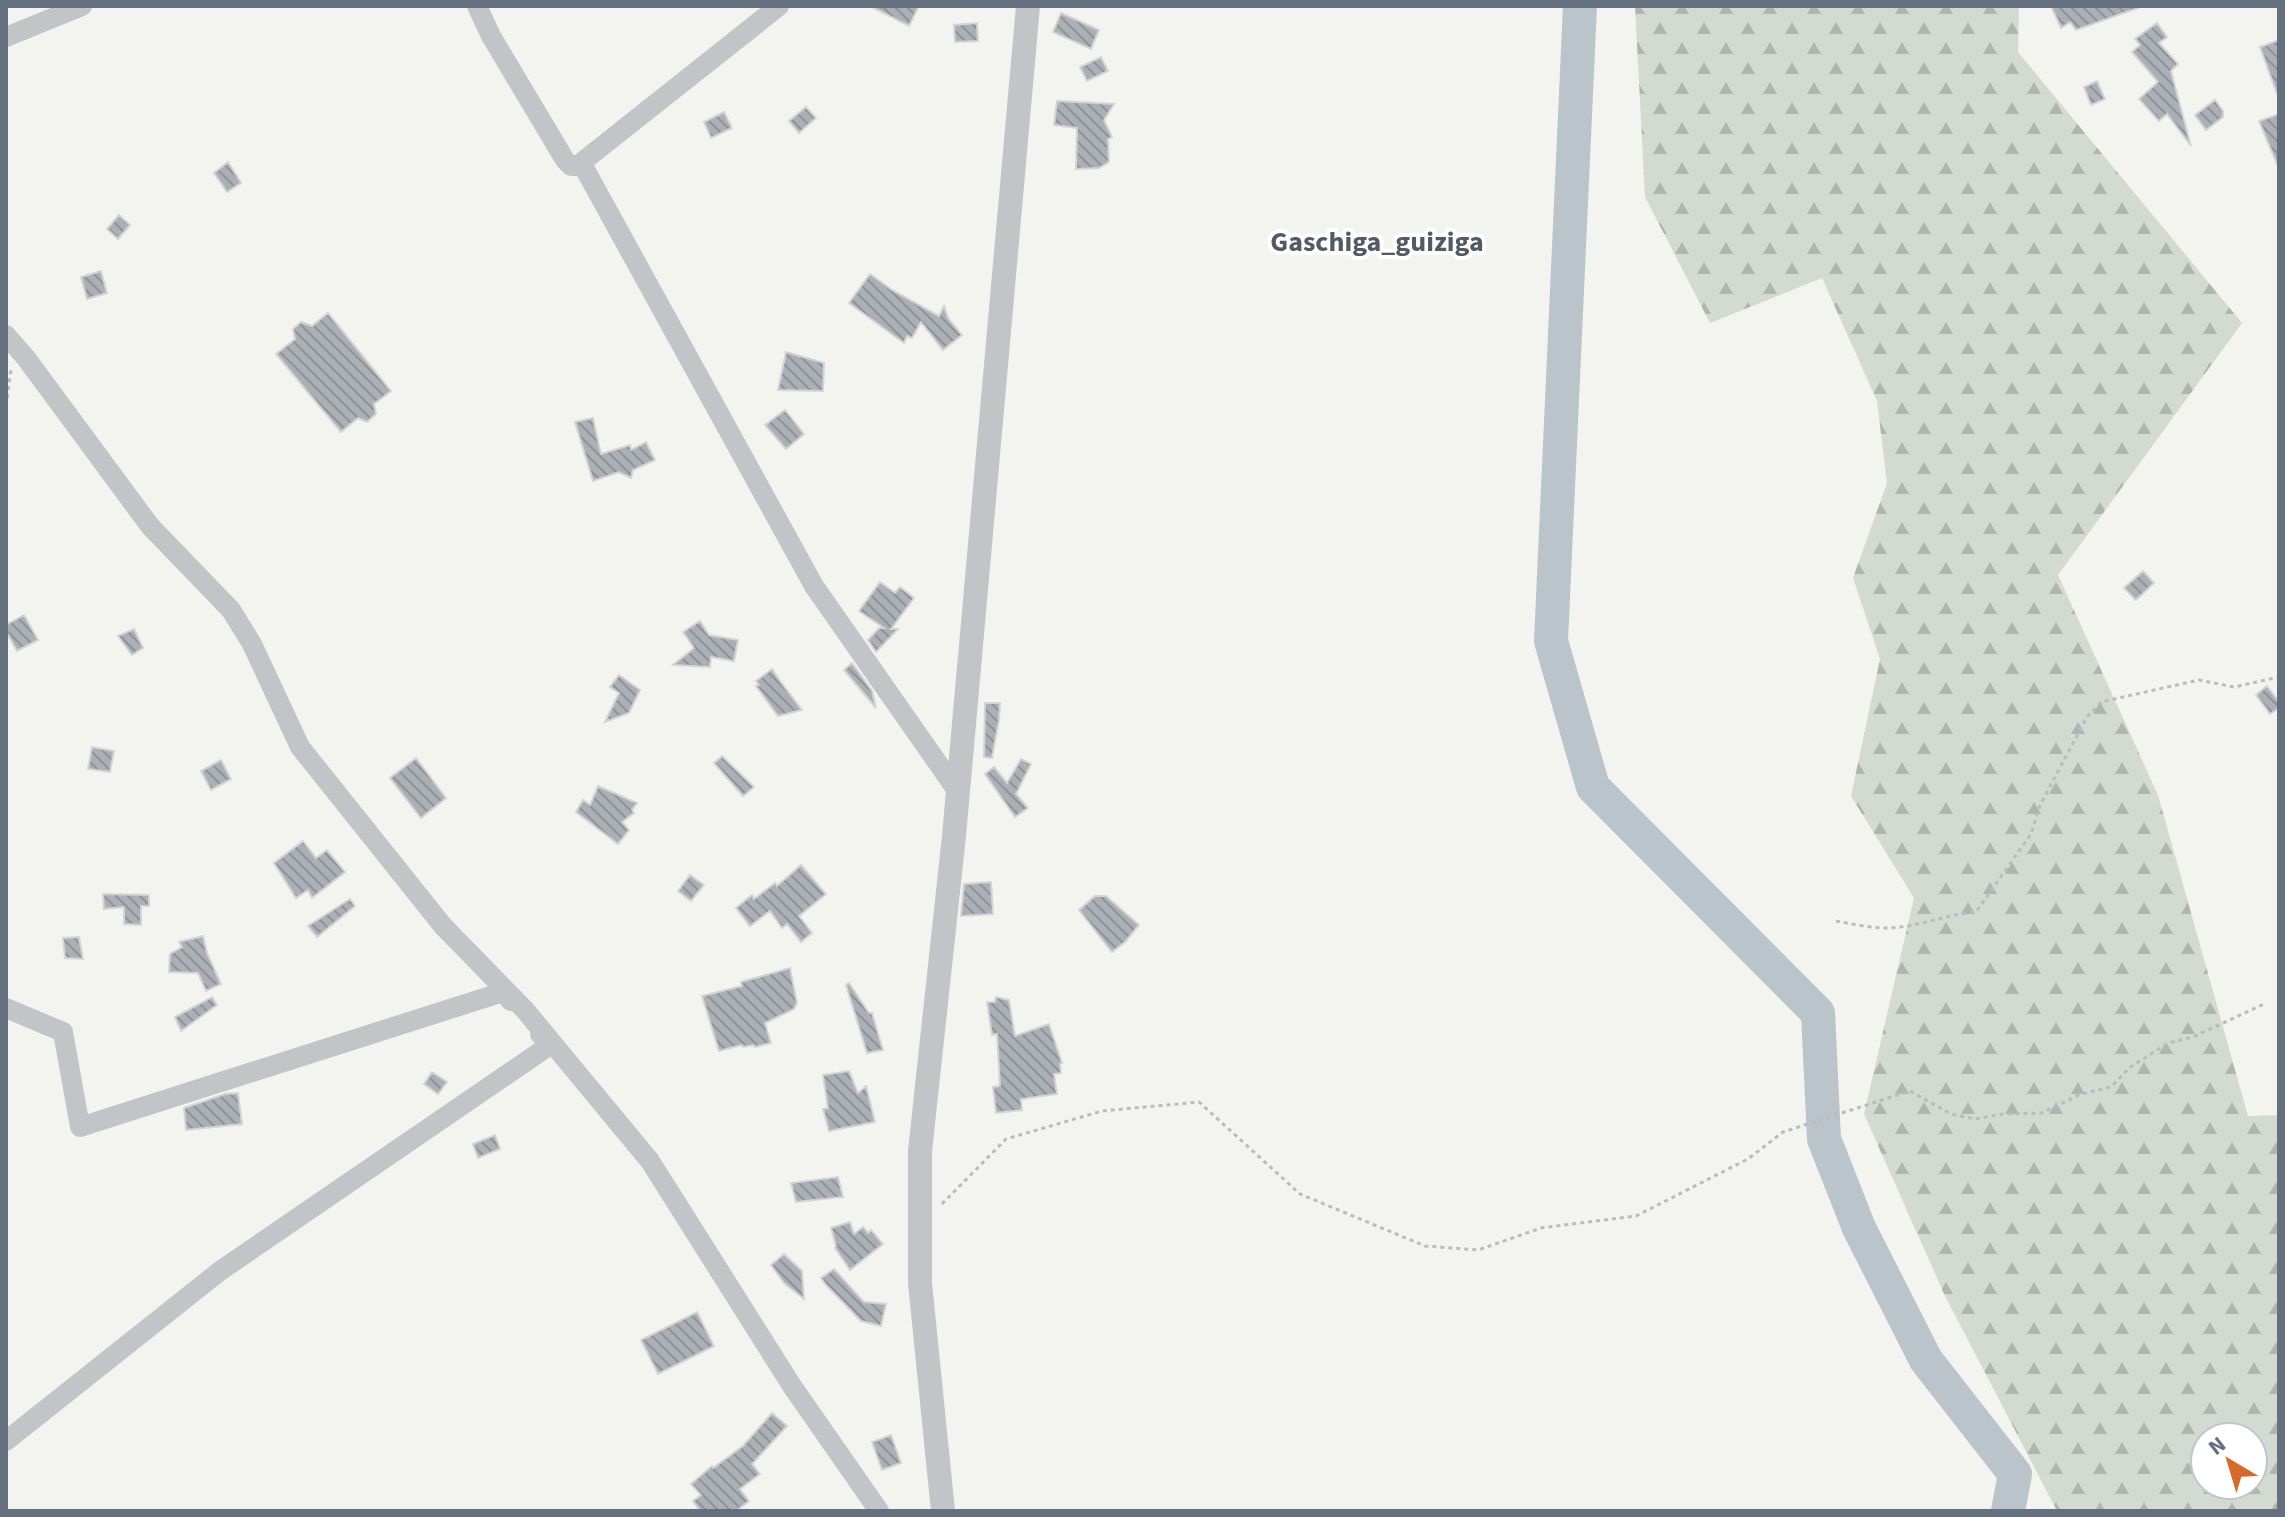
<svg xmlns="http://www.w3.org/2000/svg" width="2285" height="1517" font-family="'Source Sans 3',sans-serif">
  <defs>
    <pattern id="forest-firs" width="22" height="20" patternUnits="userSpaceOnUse" patternTransform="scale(2)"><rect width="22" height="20" fill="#d3dad1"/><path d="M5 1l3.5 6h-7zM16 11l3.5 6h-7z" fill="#afb5af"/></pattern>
    <pattern id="building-back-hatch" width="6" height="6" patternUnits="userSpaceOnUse" patternTransform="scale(2)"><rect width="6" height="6" fill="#aab0b5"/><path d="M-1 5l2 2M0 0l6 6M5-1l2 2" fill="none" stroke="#8e9498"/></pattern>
  </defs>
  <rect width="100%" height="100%" fill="#f3f4f0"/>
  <path fill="url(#forest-firs)" fill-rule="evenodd" d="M 1635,6 L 2019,6 L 2018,52 L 2242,323 L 2058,575 L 2158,795 L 2248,1116 L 2279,1115 L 2279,1511 L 2057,1511 L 1945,1296 L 1864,1114 L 1914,898 L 1851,796 L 1880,659 L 1853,578 L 1887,483 L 1877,401 L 1822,278 L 1710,323 L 1645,197 ZM 2205,1437 L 2253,1437 L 2253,1485 L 2205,1485 Z"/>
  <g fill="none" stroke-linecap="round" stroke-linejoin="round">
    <path stroke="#bac4ca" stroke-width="34" d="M 1580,6 L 1551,641 L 1593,787 L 1818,1013 L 1824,1139 L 1859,1228 L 1926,1360 L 2015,1474 L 2008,1511"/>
  </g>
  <path fill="url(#building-back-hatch)" stroke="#d4d5d2" stroke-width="2" d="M 870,6 L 919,6 L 909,26 Z
    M 2051,6 L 2137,6 L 2138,8 L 2076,30 L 2070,22 L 2061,28 Z
    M 1061,13 L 1099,30 L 1091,49 L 1053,32 Z
    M 977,23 L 978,41 L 955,42 L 954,25 Z
    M 2157,23 L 2167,37 L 2159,43 L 2178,64 L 2171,71 L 2191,146 L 2167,114 L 2159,121 L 2139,99 L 2158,82 L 2132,52 L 2140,45 L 2135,39 Z
    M 2279,40 L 2279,94 L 2277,94 L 2260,47 Z
    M 1101,57 L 1108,71 L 1087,81 L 1080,67 Z
    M 2097,81 L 2105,99 L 2091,105 L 2084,87 Z
    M 2215,100 L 2223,111 L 2223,117 L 2206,130 L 2195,115 Z
    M 1057,101 L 1114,104 L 1104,120 L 1112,137 L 1108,139 L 1109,162 L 1099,168 L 1076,169 L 1077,128 L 1054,125 Z
    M 806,107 L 816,118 L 799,133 L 789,121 Z
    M 724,112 L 732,128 L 711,138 L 704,122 Z
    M 2279,114 L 2279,169 L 2259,121 Z
    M 228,162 L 241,183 L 227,192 L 214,173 Z
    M 119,215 L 130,225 L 118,239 L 107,229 Z
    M 101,271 L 107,293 L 87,299 L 81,277 Z
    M 870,274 L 892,290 L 939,316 L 944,306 L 948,318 L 962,335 L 943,350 L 921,322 L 912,338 L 907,336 L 904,343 L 849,303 Z
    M 328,313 L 391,391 L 374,404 L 376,414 L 367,422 L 358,418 L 341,432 L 276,354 L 295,339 L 293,329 L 301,322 L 312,326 Z
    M 786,352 L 824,363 L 823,391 L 778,390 Z
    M 785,410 L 804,434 L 786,449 L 765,425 Z
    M 593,418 L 601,454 L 630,445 L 631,450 L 646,442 L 655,460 L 633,470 L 631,478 L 619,472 L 593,481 L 575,422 Z
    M 2143,571 L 2154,583 L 2136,600 L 2124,588 Z
    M 880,582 L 895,593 L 900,587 L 914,598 L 891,629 L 898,629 L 876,652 L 868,640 L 879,628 L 884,628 L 859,611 Z
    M 24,615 L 38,640 L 17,651 L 6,631 L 6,625 Z
    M 700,621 L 709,635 L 738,640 L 734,661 L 711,657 L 710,667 L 673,665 L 694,648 L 683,632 Z
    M 134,629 L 143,648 L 132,655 L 118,636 Z
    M 852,663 L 872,691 L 876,708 L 844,670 Z
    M 772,669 L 780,681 L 802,710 L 778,716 L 756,686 L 759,685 L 756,681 Z
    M 619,675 L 640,690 L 629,713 L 605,722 L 619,693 L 610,687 Z
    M 2267,686 L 2279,702 L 2279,708 L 2270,714 L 2256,695 Z
    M 985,703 L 1000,703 L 999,720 L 992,758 L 984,757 Z
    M 92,747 L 114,751 L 110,772 L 88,769 Z
    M 722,756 L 754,787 L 743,796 L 714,763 Z
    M 416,758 L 446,798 L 421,818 L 390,778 Z
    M 1021,759 L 1031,764 L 1016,794 L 1028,808 L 1015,817 L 985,774 L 994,767 L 1007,783 Z
    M 221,760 L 231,779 L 211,790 L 201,771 Z
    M 598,786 L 637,803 L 632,810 L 634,813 L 622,822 L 629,830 L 618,844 L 576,812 L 583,800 L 590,805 Z
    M 303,841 L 316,858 L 327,850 L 345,872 L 312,898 L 308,890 L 296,898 L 274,863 Z
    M 801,865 L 826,894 L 799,916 L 812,933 L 801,942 L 787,924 L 782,928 L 770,911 L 750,926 L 736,908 L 752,895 L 754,899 L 775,883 L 777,886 Z
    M 690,875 L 704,885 L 691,901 L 678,891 Z
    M 991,882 L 993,914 L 961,916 L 964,884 Z
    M 103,894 L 149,895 L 149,906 L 141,906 L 141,925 L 124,924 L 124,907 L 104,909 Z
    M 1095,896 L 1106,896 L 1139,925 L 1125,942 L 1112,952 L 1079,910 Z
    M 350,899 L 355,906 L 317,937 L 308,926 Z
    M 203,936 L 207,953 L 221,984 L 206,991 L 198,973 L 169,972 L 170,954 L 182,947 L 179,942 Z
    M 79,937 L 83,959 L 65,958 L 63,938 Z
    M 790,968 L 797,1003 L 794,1009 L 765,1023 L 771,1043 L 755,1047 L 754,1045 L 743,1047 L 742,1045 L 719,1051 L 702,996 L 742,986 L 741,982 Z
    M 849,983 L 869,1013 L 872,1013 L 883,1050 L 867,1053 L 846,985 Z
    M 212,997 L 217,1005 L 181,1031 L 175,1017 Z
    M 996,997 L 1009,1000 L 1015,1036 L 1049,1024 L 1062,1063 L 1060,1064 L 1061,1073 L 1054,1074 L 1057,1094 L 1021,1099 L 1022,1110 L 996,1113 L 993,1087 L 1000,1086 L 997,1034 L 992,1035 L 987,1002 L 995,1002 Z
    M 849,1071 L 858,1093 L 866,1086 L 875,1122 L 829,1131 L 823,1109 L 828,1108 L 823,1075 Z
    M 432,1072 L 447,1082 L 438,1094 L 424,1084 Z
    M 238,1093 L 242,1124 L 186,1130 L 184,1108 L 225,1094 Z
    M 495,1135 L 500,1149 L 478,1158 L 473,1144 Z
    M 838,1177 L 843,1197 L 796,1202 L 791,1183 Z
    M 850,1222 L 854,1234 L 863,1227 L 868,1233 L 871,1230 L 883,1244 L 850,1270 L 835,1248 L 836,1246 L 831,1228 Z
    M 784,1254 L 802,1271 L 804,1299 L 784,1283 L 771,1265 Z
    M 834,1269 L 864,1302 L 886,1304 L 881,1326 L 861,1321 L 826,1285 L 821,1278 Z
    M 697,1312 L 714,1346 L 658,1374 L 641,1340 Z
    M 772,1413 L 787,1426 L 752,1464 L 760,1474 L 740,1489 L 749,1501 L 736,1511 L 700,1511 L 693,1501 L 701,1495 L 691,1484 L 712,1466 L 713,1468 L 743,1446 Z
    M 891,1435 L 901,1463 L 882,1470 L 872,1442 Z"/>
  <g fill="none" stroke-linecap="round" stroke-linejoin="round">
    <path stroke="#b9bbbd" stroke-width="3" stroke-dasharray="4 4" stroke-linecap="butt" d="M 6,406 L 11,370
      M 1836,921 C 1857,925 1879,930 1900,927 C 1926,924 1950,914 1976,912 L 2031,834 L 2040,805 L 2087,717 L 2101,702 L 2199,680 L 2234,687 L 2279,677
      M 942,1204 L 1006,1139 L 1102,1111 L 1199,1102 L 1300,1194 L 1425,1246 L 1478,1250 L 1541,1228 L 1636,1216 L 1748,1159 L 1783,1132 L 1910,1091 L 1951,1114 L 1975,1119 L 2003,1114 L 2042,1113 L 2081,1094 L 2111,1087 L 2129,1068 L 2168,1043 L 2193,1037 L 2264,1004"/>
    <path stroke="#c2c4c8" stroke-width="20" d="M 477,6 L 491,36 L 565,160 L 571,166 L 577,166 L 779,6
      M 6,37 L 82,6
      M 582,164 L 814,586 L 958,792
      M 6,335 L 26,358 L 150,526 L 231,610 L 252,644 L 300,747 L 443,926 L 525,1010 L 650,1161 L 792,1386 L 879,1511
      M 6,1008 L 63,1032 L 80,1127 L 503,992 L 511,1001
      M 6,1441 L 220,1271 L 550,1045 L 540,1034"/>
    <path stroke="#c2c4c8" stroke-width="24" d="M 943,1511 L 920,1283 L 920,1151 L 954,836 L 1028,6"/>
  </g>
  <g text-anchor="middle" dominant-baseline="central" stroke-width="8" stroke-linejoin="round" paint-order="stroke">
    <g font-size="28" font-weight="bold" fill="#515a65" stroke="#fff">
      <text x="1377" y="242">Gaschiga_guiziga</text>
    </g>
  </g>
  <rect width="2285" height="1517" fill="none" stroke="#64707f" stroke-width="16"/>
  <g transform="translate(2229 1461) rotate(322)"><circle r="38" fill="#ffffff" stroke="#c1c6cc" stroke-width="2"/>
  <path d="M0-6L14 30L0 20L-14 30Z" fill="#d9692a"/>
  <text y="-12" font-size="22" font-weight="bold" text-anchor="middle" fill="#64707f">N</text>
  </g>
</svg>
